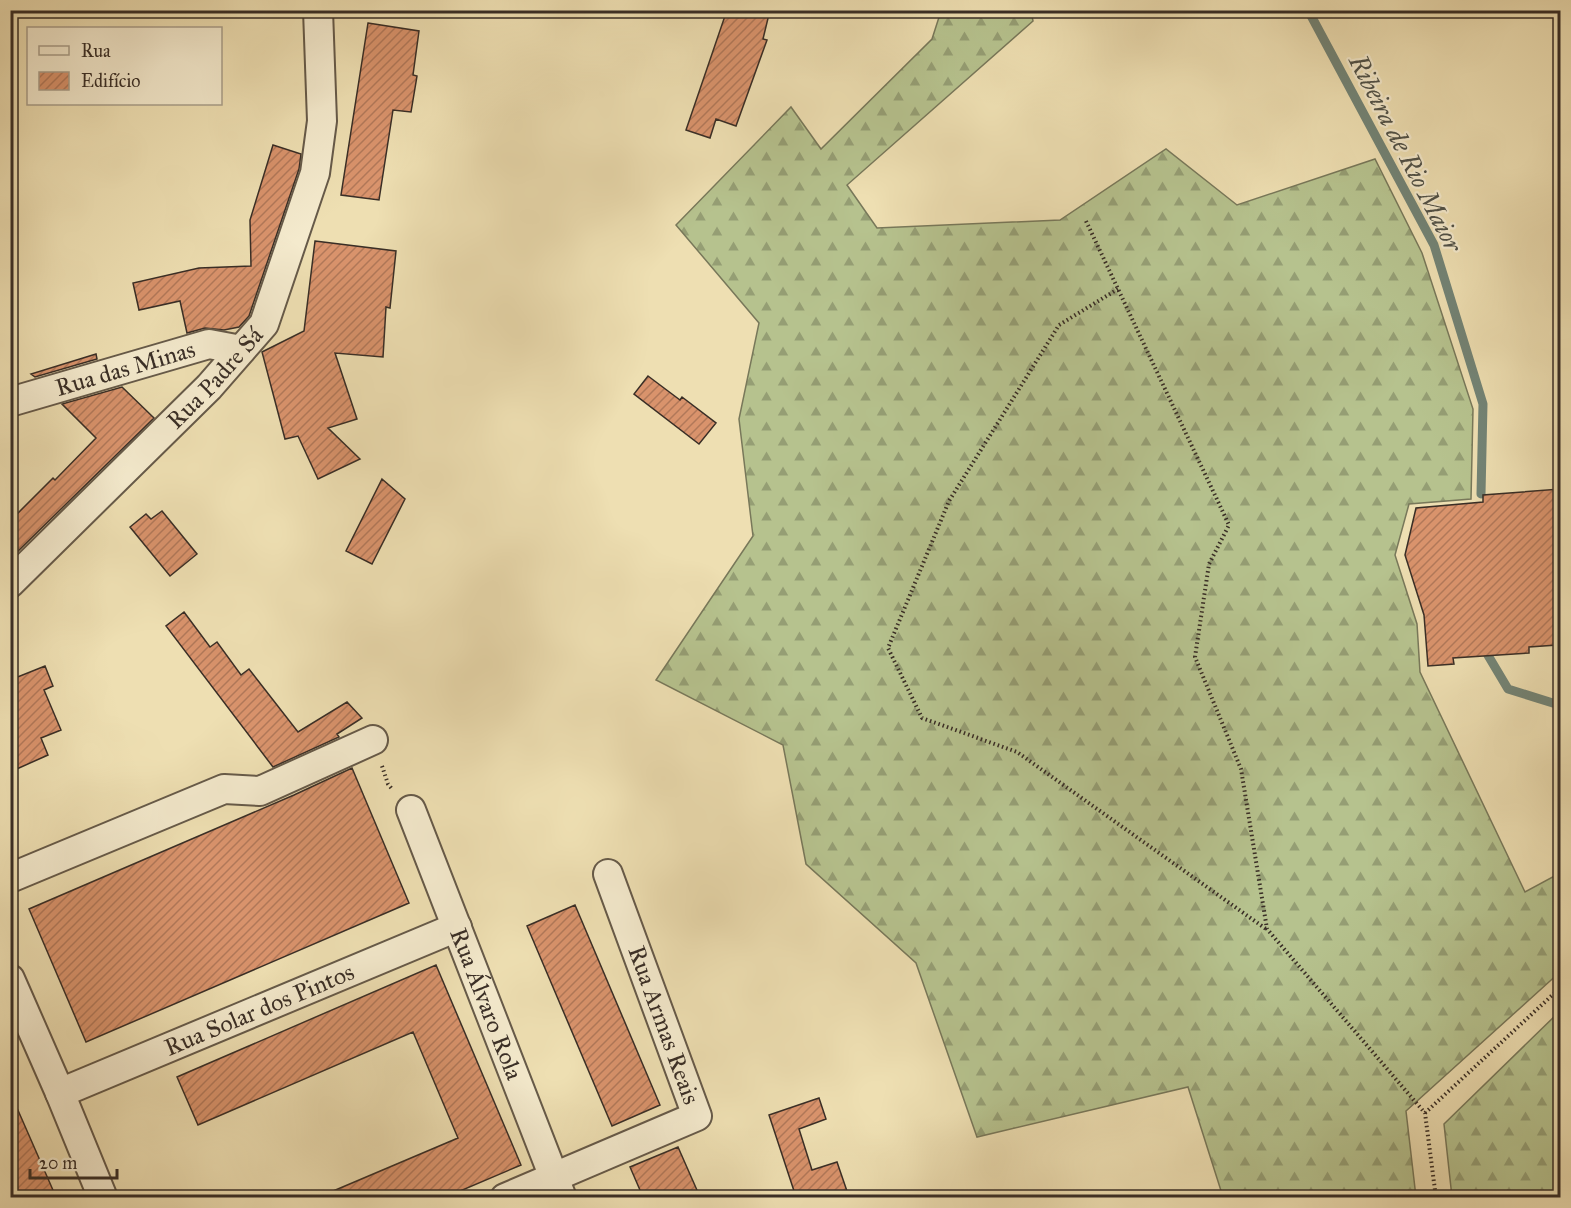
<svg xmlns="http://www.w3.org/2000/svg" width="1571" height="1208" font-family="'IM FELL Great Primer',serif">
  <defs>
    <pattern id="forest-firs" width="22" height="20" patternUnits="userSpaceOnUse" patternTransform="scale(1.5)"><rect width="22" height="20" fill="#b6c28e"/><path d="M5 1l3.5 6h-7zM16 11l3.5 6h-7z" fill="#959e74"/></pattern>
    <pattern id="building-hatch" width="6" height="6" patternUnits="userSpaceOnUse" patternTransform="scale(1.5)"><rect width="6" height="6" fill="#d9936c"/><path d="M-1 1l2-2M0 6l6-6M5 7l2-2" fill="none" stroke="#b17859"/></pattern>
  </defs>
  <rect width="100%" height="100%" fill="#eedfb2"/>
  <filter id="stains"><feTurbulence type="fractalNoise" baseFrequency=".00333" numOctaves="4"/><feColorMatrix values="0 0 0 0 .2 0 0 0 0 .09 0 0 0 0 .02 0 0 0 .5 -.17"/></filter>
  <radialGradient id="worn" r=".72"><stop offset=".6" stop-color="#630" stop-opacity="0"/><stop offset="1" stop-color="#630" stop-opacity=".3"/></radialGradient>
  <path fill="url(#forest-firs)" stroke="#78785a" stroke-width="1.5" d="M 941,11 L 1031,11 L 1033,21 L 847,185 L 877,228 L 1060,220 L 1166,149 L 1237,205 L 1375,159 L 1422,253 L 1473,409 L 1471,499 L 1409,504 L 1395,555 L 1417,624 L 1420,672 L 1525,892 L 1560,873 L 1560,972 L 1406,1111 L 1416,1197 L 1223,1197 L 1188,1087 L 977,1137 L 916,963 L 806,864 L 783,745 L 656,680 L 753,536 L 739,419 L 759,323 L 676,225 L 791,107 L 821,149 L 932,39 Z
    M 1560,1011 L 1560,1197 L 1452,1197 L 1444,1124 Z"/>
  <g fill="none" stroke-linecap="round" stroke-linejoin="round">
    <path stroke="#738476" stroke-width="9" d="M 1308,10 L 1434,245 L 1483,404 L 1481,494
      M 1486,652 L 1508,689 L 1556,704 L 1560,702"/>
  </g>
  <path fill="url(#building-hatch)" stroke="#392e26" stroke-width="1.5" d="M 727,10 L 770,10 L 763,39 L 767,40 L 736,126 L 716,119 L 710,138 L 686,130 Z
    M 368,23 L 419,31 L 413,75 L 417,76 L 411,112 L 393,110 L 379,200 L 341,195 Z
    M 273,145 L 301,154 L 299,169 L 249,316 L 239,327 L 224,330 L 205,328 L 187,333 L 180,301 L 139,310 L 133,283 L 199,268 L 251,266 L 250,220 Z
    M 315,241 L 396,251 L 390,308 L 386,307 L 383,357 L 335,353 L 357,419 L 328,428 L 360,459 L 318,479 L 298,436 L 285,439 L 262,352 L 304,331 Z
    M 96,354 L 97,359 L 35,377 L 31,374 Z
    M 648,376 L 680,400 L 682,397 L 716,423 L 699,444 L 634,394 Z
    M 122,387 L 154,418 L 10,559 L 10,521 L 53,478 L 55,480 L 96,438 L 62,404 Z
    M 382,479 L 405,499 L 372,564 L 346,551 Z
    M 1560,489 L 1560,599 L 1554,600 L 1557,645 L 1529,647 L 1529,653 L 1453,658 L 1454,664 L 1428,666 L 1424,615 L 1405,555 L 1416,508 L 1483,502 L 1483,495 Z
    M 162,511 L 197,554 L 170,576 L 130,527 L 146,514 L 151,519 Z
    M 184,612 L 210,647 L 217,642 L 241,675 L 249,669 L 298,732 L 347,702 L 362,718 L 337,734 L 339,737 L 273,767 L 166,626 Z
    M 45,666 L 53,686 L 44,690 L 61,730 L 41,738 L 48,755 L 10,772 L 10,680 Z
    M 352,768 L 409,903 L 86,1042 L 29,909 L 294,795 Z
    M 575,905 L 660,1105 L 612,1126 L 527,926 Z
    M 436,965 L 521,1165 L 446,1197 L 319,1197 L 458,1138 L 413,1032 L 198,1125 L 177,1077 Z
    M 10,1092 L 56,1197 L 10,1197 Z
    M 819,1098 L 826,1119 L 799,1129 L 812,1170 L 837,1162 L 849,1197 L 796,1197 L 769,1115 Z
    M 678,1147 L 700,1197 L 643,1197 L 630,1167 Z"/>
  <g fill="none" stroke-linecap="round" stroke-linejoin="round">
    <defs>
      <g id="minor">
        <path id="s1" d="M 10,402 L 209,344 L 241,350"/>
        <path id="s2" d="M 10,583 L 209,387 L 264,324 L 315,173 L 322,121 L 318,10"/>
        <path id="s3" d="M 411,810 L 562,1198"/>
        <path d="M 10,878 L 224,789 L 260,791 L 373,740"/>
        <path d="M 10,979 L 60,1093 L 103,1198"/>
        <path id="s4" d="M 60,1093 L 457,927"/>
        <path d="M 505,1198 L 697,1116 L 608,874"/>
      </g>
    </defs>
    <use href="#minor" stroke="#665a49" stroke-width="32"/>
    <path stroke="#392e26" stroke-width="4" stroke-dasharray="1.5 3" stroke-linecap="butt" d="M 1056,10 L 1057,13 L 1089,16 L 1101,10
      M 1086,221 L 1229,525 L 1209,564 L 1195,657 L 1241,769 L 1267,929 L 1425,1113 L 1436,1198
      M 1118,289 L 1059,325 L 949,501 L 888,648 L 922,718 L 1017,752 L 1266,929
      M 382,766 L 388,784 L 392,789
      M 1425,1113 L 1560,988"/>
    <use href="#minor" stroke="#f4eacd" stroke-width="28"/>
  </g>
  <g text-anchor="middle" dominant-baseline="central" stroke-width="4.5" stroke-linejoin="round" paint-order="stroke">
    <g font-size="24" fill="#392e26" stroke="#f4eacd">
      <text stroke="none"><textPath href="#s1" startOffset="120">Rua das Minas</textPath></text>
      <text stroke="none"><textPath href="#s2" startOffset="290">Rua Padre Sá</textPath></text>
      <text stroke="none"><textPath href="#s3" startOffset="208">Rua Álvaro Rola</textPath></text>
      <text stroke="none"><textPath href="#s4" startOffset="216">Rua Solar dos Pintos</textPath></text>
      <text transform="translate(664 1025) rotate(70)">Rua Armas Reais</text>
    </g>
    <g font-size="26" font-style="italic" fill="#515248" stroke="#f4eacd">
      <text transform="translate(1406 153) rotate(63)">Ribeira de Rio Maior</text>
    </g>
  </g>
  <rect width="1571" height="1208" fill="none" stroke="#eedfb2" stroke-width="36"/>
  <rect x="12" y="12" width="1547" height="1184" fill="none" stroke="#392e26" stroke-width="3"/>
  <rect x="18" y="18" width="1535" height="1172" fill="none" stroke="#392e26" stroke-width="1.5"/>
  <rect x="27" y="27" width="195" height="78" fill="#f4eacd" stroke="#a99f8a" stroke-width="1.5"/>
  <rect x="39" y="46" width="30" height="9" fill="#f4eacd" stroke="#a99f8a" stroke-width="1.5"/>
  <text x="81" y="57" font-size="18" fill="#392e26">Rua</text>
  <rect x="39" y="72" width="30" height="18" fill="url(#building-hatch)" stroke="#a99f8a" stroke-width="1.5"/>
  <text x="81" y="87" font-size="18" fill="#392e26">Edifício</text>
  <path d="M30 1169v9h87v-9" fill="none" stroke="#392e26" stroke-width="3"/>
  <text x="39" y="1169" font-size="18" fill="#392e26" stroke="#f4eacd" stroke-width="4.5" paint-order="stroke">20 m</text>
  <rect width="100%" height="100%" filter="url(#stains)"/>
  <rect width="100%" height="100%" fill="url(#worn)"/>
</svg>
